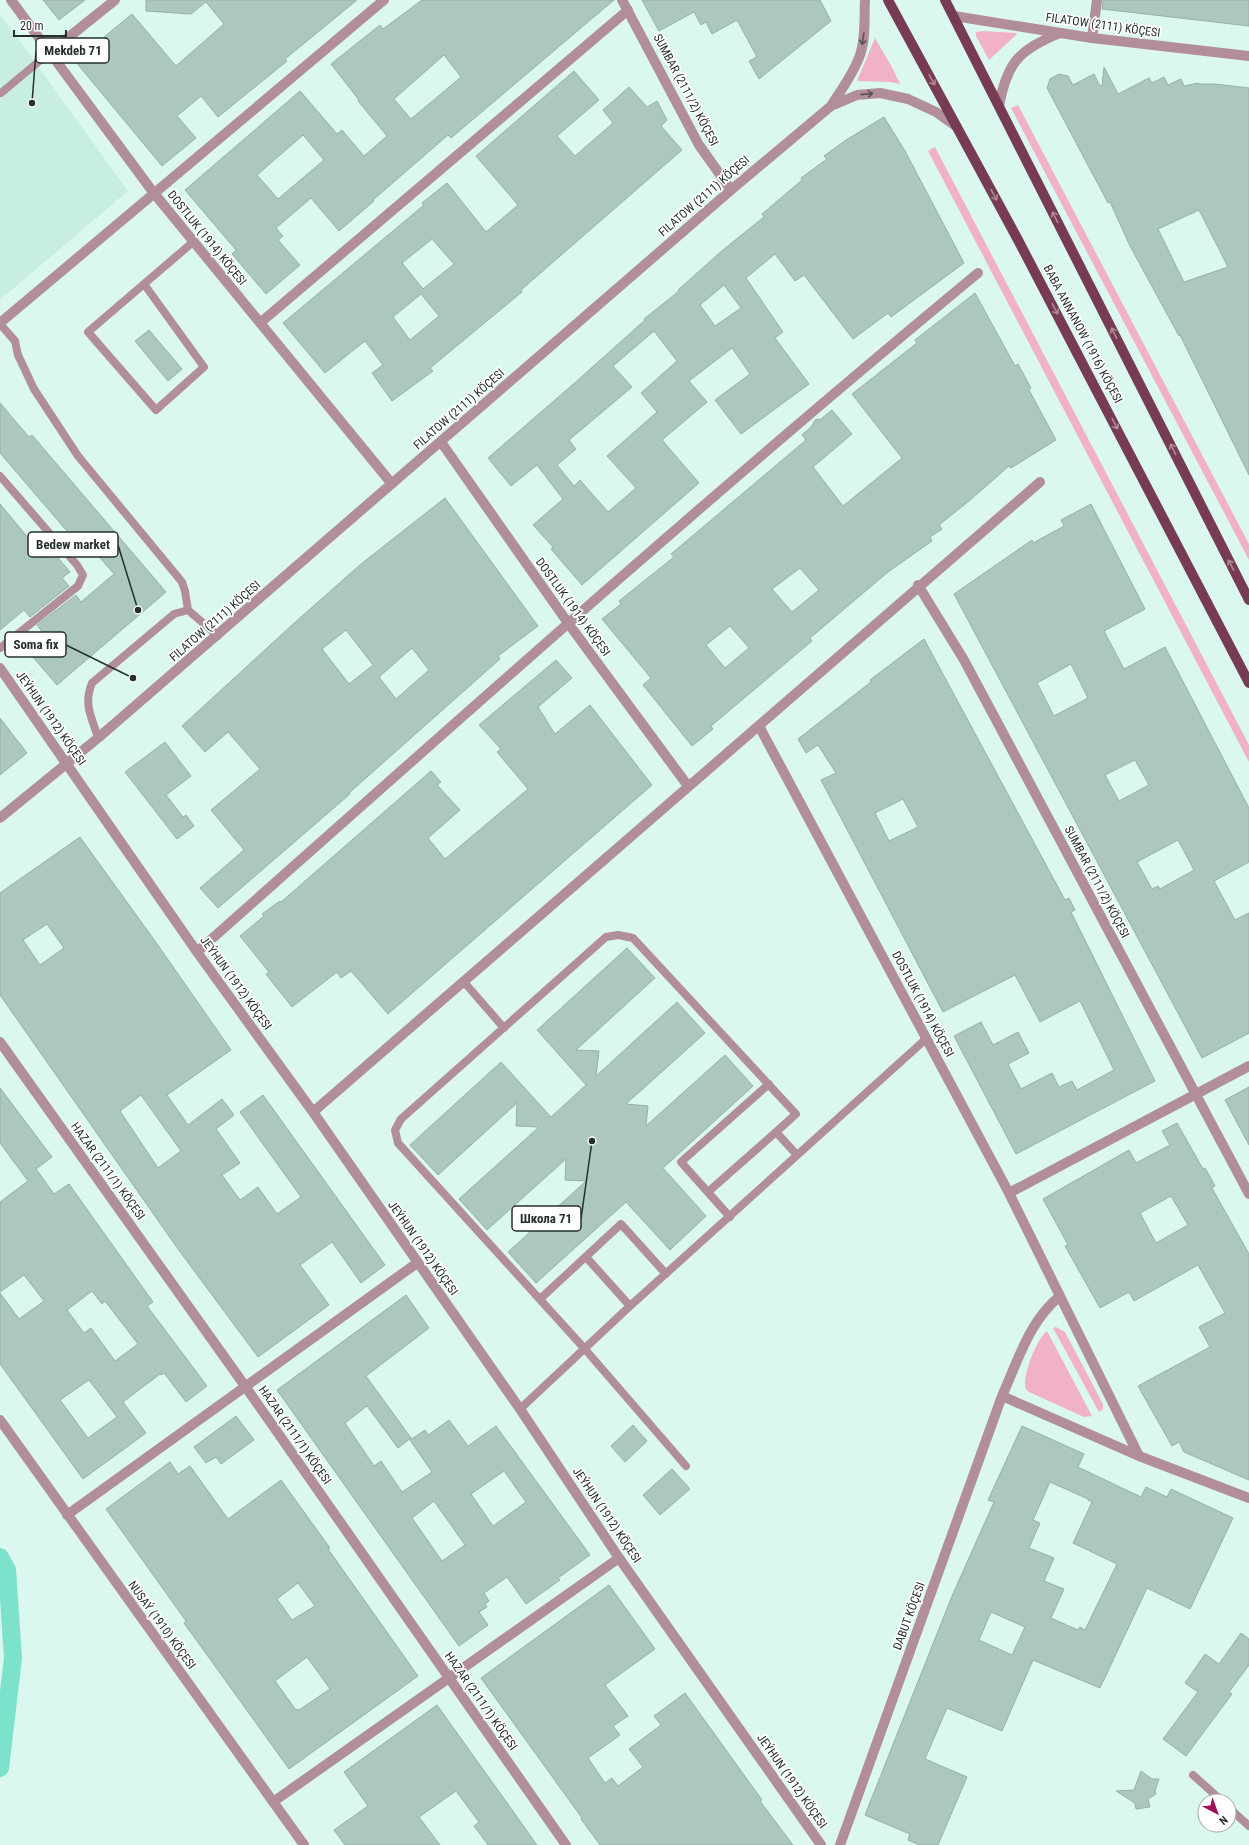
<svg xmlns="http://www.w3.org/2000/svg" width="1249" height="1845" font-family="'Roboto Condensed',sans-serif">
  <rect width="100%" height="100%" fill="#dbf8f0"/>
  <path fill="#c8eee4" d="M 0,14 L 128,191 L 0,300 Z"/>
  <path fill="#f1b2c7" d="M 984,31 L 1016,33 L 1017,34 L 989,60 L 976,36 L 976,32 Z
    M 875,38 L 893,69 L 900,84 L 890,82 L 857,81 Z
    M 1018,105 L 1249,544 L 1249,560 L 1011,108 Z
    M 935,147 L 1249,745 L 1249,762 L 928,151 Z
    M 1056,1327 L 1065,1332 L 1103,1404 L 1103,1409 L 1099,1412 L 1053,1328 Z
    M 1047,1331 L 1092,1416 L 1084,1417 L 1029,1392 L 1026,1389 C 1021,1378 1037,1338 1047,1331 Z"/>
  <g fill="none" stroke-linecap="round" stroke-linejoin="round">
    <path stroke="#7de2cc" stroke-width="18" d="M 0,1557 L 7,1570 L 13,1658 L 0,1768"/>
  </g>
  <path fill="#abc7c0" stroke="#95b0a9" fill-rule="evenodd" d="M 43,0 L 85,0 L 59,20 Z
    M 146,0 L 357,0 L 285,59 L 287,61 L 218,117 L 201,96 L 177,116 L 196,138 L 162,166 L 75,61 L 132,14 L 176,66 L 224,24 L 206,2 L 191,14 L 146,11 Z
    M 422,0 L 614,0 L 451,138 L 448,135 L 373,200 L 374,201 L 339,231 L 311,198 L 276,228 L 283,236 L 278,240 L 300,265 L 266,294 L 232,254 L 236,250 L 185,190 L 300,91 L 337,134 L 342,130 L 364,156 L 387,136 L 358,101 L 359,100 L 331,64 L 380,25 L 383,29 ZM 444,55 L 461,77 L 411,119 L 394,99 ZM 303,135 L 324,160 L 278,199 L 257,175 Z
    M 642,0 L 820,0 L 831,21 L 759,79 L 749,61 L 757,57 L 737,20 L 712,34 L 706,22 L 701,25 L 694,12 L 659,31 Z
    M 1103,0 L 1249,0 L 1249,26 L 1102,9 Z
    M 1104,67 L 1118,94 L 1149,78 L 1152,83 L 1164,77 L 1168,85 L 1181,79 L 1184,86 L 1198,83 L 1199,84 L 1215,84 L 1249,88 L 1249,475 L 1180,335 L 1179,336 L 1130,246 L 1110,202 L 1108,203 L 1047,88 L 1050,79 L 1059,74 L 1068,76 L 1073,85 L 1094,74 L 1100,86 L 1102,86 ZM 1199,210 L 1228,267 L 1184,282 L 1158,229 Z
    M 574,71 L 599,100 L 557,136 L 575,156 L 613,123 L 603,110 L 629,87 L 647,107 L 657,101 L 667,120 L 661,126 L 682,150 L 521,290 L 522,292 L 430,368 L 433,371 L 392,401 L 372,373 L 383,365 L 365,341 L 325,373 L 283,323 L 424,205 L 422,203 L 447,183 L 486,232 L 518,205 L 476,156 ZM 432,239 L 454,264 L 423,289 L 402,263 ZM 421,294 L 439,316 L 410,340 L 393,317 Z
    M 884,117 L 905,151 L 964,263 L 891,317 L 888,313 L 853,339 L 804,275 L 795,281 L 775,254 L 746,278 L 783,332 L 775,338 L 809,384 L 741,434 L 715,400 L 750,374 L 732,348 L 689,381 L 707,402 L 662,440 L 699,483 L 582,585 L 551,549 L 553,547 L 533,525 L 563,499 L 537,465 L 511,486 L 488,458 L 578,380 L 645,320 L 644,319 L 679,291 L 678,290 L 724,249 L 764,217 L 762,214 L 802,180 L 801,178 L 827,159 L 824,156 L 846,140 ZM 724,285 L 741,308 L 715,326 L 700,305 ZM 654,331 L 677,361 L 641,393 L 657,412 L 607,456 L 636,488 L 608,512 L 580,480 L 574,486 L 557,465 L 576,449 L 569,440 L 632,387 L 613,366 Z
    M 975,293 L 1015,366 L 1018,364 L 1031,388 L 1029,390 L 1056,440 L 1011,468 L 1009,466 L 969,501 L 939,525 L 942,529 L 930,537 L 932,541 L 888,572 L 810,638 L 812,641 L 711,726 L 713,729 L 692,746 L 643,685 L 651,678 L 602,619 L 621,604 L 619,601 L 674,557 L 671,554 L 806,440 L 802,435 L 812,426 L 815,420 L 821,419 L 832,410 L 852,434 L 813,467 L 843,506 L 902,458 L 852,394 L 917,343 L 915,340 ZM 800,568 L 819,590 L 792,612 L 772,589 ZM 730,626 L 749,648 L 725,668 L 706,645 Z
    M 149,330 L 182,369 L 168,381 L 135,341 Z
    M 0,403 L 29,437 L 32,435 L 166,592 L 57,685 L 26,649 L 44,634 L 37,625 L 76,595 L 81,602 L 114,574 L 84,539 L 78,544 L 0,453 Z
    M 445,498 L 538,626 L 498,656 L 500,659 L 349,793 L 350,794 L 218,908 L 200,888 L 244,850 L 211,810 L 260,769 L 228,732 L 205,752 L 182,726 L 292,625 L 361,564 ZM 346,630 L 373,665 L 349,684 L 322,649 ZM 412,648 L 429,670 L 396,699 L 379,677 Z
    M 0,504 L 45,558 L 53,552 L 70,572 L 62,578 L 69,586 L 30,617 L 24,610 L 0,630 Z
    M 1091,504 L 1145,609 L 1104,631 L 1124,669 L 1165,647 L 1249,808 L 1249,862 L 1214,881 L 1235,920 L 1249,913 L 1249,1033 L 1202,1058 L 954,594 L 1032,540 L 1033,543 L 1064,526 L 1061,520 ZM 1071,664 L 1088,698 L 1054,716 L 1037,683 ZM 1135,760 L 1149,785 L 1119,801 L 1105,775 ZM 1178,840 L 1194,870 L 1160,889 L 1158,886 L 1152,889 L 1137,862 Z
    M 924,639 L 1065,900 L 1069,898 L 1075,910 L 1071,912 L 1155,1081 L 1016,1154 L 954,1036 L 981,1022 L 993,1045 L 1018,1032 L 1029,1053 L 1008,1064 L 1021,1089 L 1052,1073 L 1059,1087 L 1072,1081 L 1077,1090 L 1114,1070 L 1080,1001 L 1040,1022 L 1015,975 L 943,1012 L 821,780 L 836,773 L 818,745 L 806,753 L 798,739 L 871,682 L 870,680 ZM 903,799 L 918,827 L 889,841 L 875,813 Z
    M 556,660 L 572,678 L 538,707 L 555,734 L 590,705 L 652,785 L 388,1014 L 351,971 L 341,978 L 337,972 L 292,1007 L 266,974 L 269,972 L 240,936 L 264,916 L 262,914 L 280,901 L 281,902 L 431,771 L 441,782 L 437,785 L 460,810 L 428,838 L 445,859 L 528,789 L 497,752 L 501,749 L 479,725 Z
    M 0,718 L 27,753 L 0,775 Z
    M 165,742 L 191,776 L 166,795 L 183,817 L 186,815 L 194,826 L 177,839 L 125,772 Z
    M 80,837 L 155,941 L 231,1050 L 167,1095 L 188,1125 L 222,1099 L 234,1115 L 216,1129 L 240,1163 L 222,1175 L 240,1200 L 258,1187 L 277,1214 L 301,1197 L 240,1112 L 263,1095 L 385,1265 L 361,1283 L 332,1242 L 300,1265 L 329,1305 L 258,1357 L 178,1249 L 0,995 L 0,893 ZM 47,924 L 64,948 L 40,965 L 23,940 ZM 141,1095 L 181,1151 L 158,1168 L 120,1111 Z
    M 627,948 L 655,978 L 576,1050 L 599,1051 L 596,1076 L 677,1002 L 705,1033 L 626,1104 L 648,1106 L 646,1126 L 725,1055 L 753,1086 L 663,1168 L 706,1216 L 670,1250 L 626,1202 L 536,1283 L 508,1252 L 586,1181 L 565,1180 L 566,1159 L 487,1230 L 459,1199 L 539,1127 L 516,1126 L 517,1103 L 438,1175 L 410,1145 L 501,1062 L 551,1117 L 586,1085 L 537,1030 Z
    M 1249,1087 L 1249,1145 L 1225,1100 Z
    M 0,1088 L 52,1157 L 36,1169 L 54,1194 L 69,1184 L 153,1302 L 147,1306 L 207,1386 L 186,1402 L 164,1373 L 161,1375 L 160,1374 L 123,1402 L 146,1433 L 83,1479 L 0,1364 L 0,1293 L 19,1319 L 44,1301 L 24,1275 L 0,1292 L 0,1202 L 28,1181 L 0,1143 ZM 92,1291 L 102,1304 L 105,1301 L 138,1344 L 115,1361 L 91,1328 L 84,1333 L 67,1310 ZM 89,1380 L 117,1417 L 88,1438 L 60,1400 Z
    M 1177,1123 L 1203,1169 L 1205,1168 L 1209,1175 L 1215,1186 L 1212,1188 L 1249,1254 L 1249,1480 L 1184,1452 L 1179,1442 L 1172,1446 L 1138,1386 L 1210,1347 L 1199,1327 L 1225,1313 L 1198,1265 L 1134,1301 L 1129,1292 L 1100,1308 L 1065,1246 L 1068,1245 L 1043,1199 L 1129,1150 L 1136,1163 L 1170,1145 L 1162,1131 ZM 1171,1196 L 1188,1225 L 1156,1243 L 1140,1213 Z
    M 406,1295 L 429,1328 L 366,1376 L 411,1438 L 398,1448 L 367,1406 L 345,1423 L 374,1466 L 381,1461 L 402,1492 L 432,1472 L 410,1440 L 425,1430 L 428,1435 L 449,1420 L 468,1446 L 496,1426 L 590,1555 L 558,1578 L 560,1580 L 526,1604 L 507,1577 L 484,1593 L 489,1601 L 485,1604 L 487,1607 L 479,1612 L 488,1625 L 459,1646 L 277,1390 ZM 504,1471 L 526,1502 L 493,1526 L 471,1494 ZM 434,1501 L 465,1545 L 442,1561 L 412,1518 Z
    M 236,1416 L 254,1440 L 221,1464 L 216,1457 L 206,1463 L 194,1447 Z
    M 633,1425 L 647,1441 L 625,1462 L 611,1446 Z
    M 1022,1426 L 1084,1454 L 1078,1467 L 1141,1497 L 1146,1487 L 1167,1497 L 1171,1489 L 1233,1518 L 1190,1609 L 1147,1588 L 1100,1688 L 1033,1660 L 1002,1731 L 947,1708 L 925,1759 L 967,1777 L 938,1845 L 919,1845 L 908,1840 L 910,1834 L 865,1815 L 952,1596 L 994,1502 L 988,1500 ZM 1050,1482 L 1088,1499 L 1088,1500 L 1092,1502 L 1073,1543 L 1117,1564 L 1085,1630 L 1080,1627 L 1078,1630 L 1051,1618 L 1064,1589 L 1044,1581 L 1054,1558 L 1029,1548 L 1040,1523 L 1033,1520 ZM 991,1612 L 1025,1627 L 1012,1655 L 979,1640 Z
    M 170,1462 L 178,1474 L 190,1466 L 228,1519 L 281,1480 L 330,1548 L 328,1549 L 418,1676 L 289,1769 L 184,1623 L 186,1621 L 106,1509 ZM 298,1583 L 315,1606 L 292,1620 L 277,1599 ZM 307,1657 L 330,1689 L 299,1710 L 298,1709 L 296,1710 L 275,1681 Z
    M 672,1469 L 690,1489 L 660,1515 L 643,1495 Z
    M 609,1585 L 655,1649 L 605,1685 L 628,1716 L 613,1726 L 620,1735 L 588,1758 L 605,1783 L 612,1778 L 618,1786 L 643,1767 L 629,1749 L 661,1725 L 654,1716 L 685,1693 L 762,1800 L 760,1801 L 793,1845 L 600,1845 L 581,1819 L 582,1818 L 481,1678 Z
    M 1241,1633 L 1249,1639 L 1249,1665 L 1229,1692 L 1232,1694 L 1186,1756 L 1163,1739 L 1198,1692 L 1185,1683 L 1205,1654 L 1219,1664 Z
    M 437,1705 L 515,1814 L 537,1845 L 488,1845 L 474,1826 L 479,1822 L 456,1791 L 419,1817 L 440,1845 L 345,1845 L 334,1830 L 368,1806 L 344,1772 Z
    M 1141,1771 L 1152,1779 L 1159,1779 L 1155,1791 L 1156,1794 L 1148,1799 L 1150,1807 L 1136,1809 L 1135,1803 L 1116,1791 L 1134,1790 Z"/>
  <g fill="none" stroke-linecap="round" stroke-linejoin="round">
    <path stroke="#b18e99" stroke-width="8" d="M 1,93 L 49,53
      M 144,284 L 204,367 L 156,410 L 88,332 L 193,242
      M 0,324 L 15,341 L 18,355 L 34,389 L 78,456 L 182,582 L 185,591 L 188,610
      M 0,476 L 77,565 L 83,575 L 78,586 L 0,648
      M 98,738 C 92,717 83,705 92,683 L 174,614 L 188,610 L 218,636
      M 464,982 L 504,1028
      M 708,1192 L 776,1132
      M 730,1217 L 681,1162 L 769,1084
      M 586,1257 L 630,1306
      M 540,1299 L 621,1224 L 666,1274
      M 520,1409 L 630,1306 L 927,1038
      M 686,1466 L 584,1348 L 398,1143 L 395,1130 L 401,1119 L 606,937 L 618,935 L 633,938 L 796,1114 L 776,1132 L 797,1155
      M 1193,1775 L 1222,1801
      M 1229,1808 L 1249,1826"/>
    <path stroke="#b18e99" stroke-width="10" d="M 11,0 L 153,192 L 392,484
      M 622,0 L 699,145 L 731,190
      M 954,16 L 1092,38 L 1249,56
      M 1092,38 L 1097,0
      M 49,53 L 115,0
      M 831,106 C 841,90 854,73 860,55 C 866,38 864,18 865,0
      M 999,106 C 1007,62 1019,50 1060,33
      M 0,323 L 384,0
      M 260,323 L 628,10
      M 441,442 L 568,623 L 688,786
      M 918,585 L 964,660 L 1249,1194
      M 0,668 L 197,952 L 313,1112 L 520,1409 L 619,1558 L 821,1845
      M 759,726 L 1009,1193 L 1139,1456
      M 0,818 L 98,738 L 731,190 L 831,106 L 857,95 L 880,93 L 908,99 L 936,112 L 957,127
      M 197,952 C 455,723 712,493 978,273
      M 0,1042 L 245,1386 L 566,1845
      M 313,1112 L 1040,482
      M 1009,1193 L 1249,1066
      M 1002,1396 L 1139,1456 L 1249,1498
      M 0,1420 L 304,1845
      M 67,1515 L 417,1263
      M 273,1802 L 619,1558
      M 840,1845 L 1002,1396 C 1018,1361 1029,1321 1060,1296"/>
    <path stroke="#773c53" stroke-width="10" d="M 888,0 L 1017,238 L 1249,683
      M 945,0 L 1249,600"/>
  </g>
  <defs><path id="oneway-shaft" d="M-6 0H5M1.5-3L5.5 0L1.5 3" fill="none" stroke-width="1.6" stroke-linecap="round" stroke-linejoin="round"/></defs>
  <g stroke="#565153">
    <use href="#oneway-shaft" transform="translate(863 39) rotate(99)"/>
    <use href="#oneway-shaft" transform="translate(867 94) rotate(-6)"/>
  </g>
  <g stroke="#ad8a98">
    <use href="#oneway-shaft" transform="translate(932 80) rotate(62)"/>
    <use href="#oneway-shaft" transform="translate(994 195) rotate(62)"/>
    <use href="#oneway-shaft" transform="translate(1055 217) rotate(-117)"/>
    <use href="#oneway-shaft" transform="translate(1055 309) rotate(62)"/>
    <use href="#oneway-shaft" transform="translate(1114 333) rotate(-117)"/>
    <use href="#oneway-shaft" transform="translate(1115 424) rotate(63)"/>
    <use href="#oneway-shaft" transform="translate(1173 449) rotate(-117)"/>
    <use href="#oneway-shaft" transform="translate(1231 565) rotate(-117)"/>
  </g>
  <g text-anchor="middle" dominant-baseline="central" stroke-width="3.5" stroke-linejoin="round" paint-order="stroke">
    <g font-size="12" fill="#25302d" stroke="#fff">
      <text transform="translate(1103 25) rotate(8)">FILATOW (2111) KÖÇESI</text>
      <text transform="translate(686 90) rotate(62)">SUMBAR (2111/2) KÖÇESI</text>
      <text transform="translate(704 196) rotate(-41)">FILATOW (2111) KÖÇESI</text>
      <text transform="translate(207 238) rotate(51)">DOSTLUK (1914) KÖÇESI</text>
      <text transform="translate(1083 334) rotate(62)">BABA ANNANOW (1916) KÖÇESI</text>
      <text transform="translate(459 409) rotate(-41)">FILATOW (2111) KÖÇESI</text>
      <text transform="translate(573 607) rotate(54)">DOSTLUK (1914) KÖÇESI</text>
      <text transform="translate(215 621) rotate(-41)">FILATOW (2111) KÖÇESI</text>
      <text transform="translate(51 718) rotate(55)">JEÝHUN (1912) KÖÇESI</text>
      <text transform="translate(1097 882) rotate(62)">SUMBAR (2111/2) KÖÇESI</text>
      <text transform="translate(236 983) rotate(54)">JEÝHUN (1912) KÖÇESI</text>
      <text transform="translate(923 1004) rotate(62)">DOSTLUK (1914) KÖÇESI</text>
      <text transform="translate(108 1171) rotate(54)">HAZAR (2111/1) KÖÇESI</text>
      <text transform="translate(423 1248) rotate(55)">JEÝHUN (1912) KÖÇESI</text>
      <text transform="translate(295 1435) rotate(55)">HAZAR (2111/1) KÖÇESI</text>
      <text transform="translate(607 1515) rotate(56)">JEÝHUN (1912) KÖÇESI</text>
      <text transform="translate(909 1616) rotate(-70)">DABUT KÖÇESI</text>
      <text transform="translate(162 1625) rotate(54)">NUSAÝ (1910) KÖÇESI</text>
      <text transform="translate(481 1701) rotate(55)">HAZAR (2111/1) KÖÇESI</text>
      <text transform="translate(792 1781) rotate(55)">JEÝHUN (1912) KÖÇESI</text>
    </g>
  </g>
  <path fill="none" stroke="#25302d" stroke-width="1.5" d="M32 103L36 51M138 610L118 545M133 678L66 645M592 1141L581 1219"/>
  <g fill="#25302d" stroke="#fff" stroke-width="1.5">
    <circle cx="32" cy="103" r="4"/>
    <circle cx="138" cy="610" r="4"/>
    <circle cx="133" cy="678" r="4"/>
    <circle cx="592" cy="1141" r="4"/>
  </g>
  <g fill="#fff" stroke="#25302d" stroke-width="1.5">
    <rect x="36" y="38" width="73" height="25" rx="4"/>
    <rect x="28" y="532" width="90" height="25" rx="4"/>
    <rect x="5" y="632" width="61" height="25" rx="4"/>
    <rect x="512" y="1206" width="69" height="25" rx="4"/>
  </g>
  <g font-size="13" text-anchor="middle" font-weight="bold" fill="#25302d">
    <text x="73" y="55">Mekdeb 71</text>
    <text x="73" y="549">Bedew market</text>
    <text x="36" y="649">Soma fix</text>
    <text x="546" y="1223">Школа 71</text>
  </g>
  <g transform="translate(1217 1813) rotate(139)"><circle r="19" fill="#ffffff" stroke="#a8acab"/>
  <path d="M0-3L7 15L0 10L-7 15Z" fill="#9f105a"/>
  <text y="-6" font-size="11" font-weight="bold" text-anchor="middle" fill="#25302d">N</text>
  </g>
  <path d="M14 30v6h52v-6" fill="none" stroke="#25302d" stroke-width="2"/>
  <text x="20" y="30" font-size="12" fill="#25302d" stroke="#ffffff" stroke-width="3" paint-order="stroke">20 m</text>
</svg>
